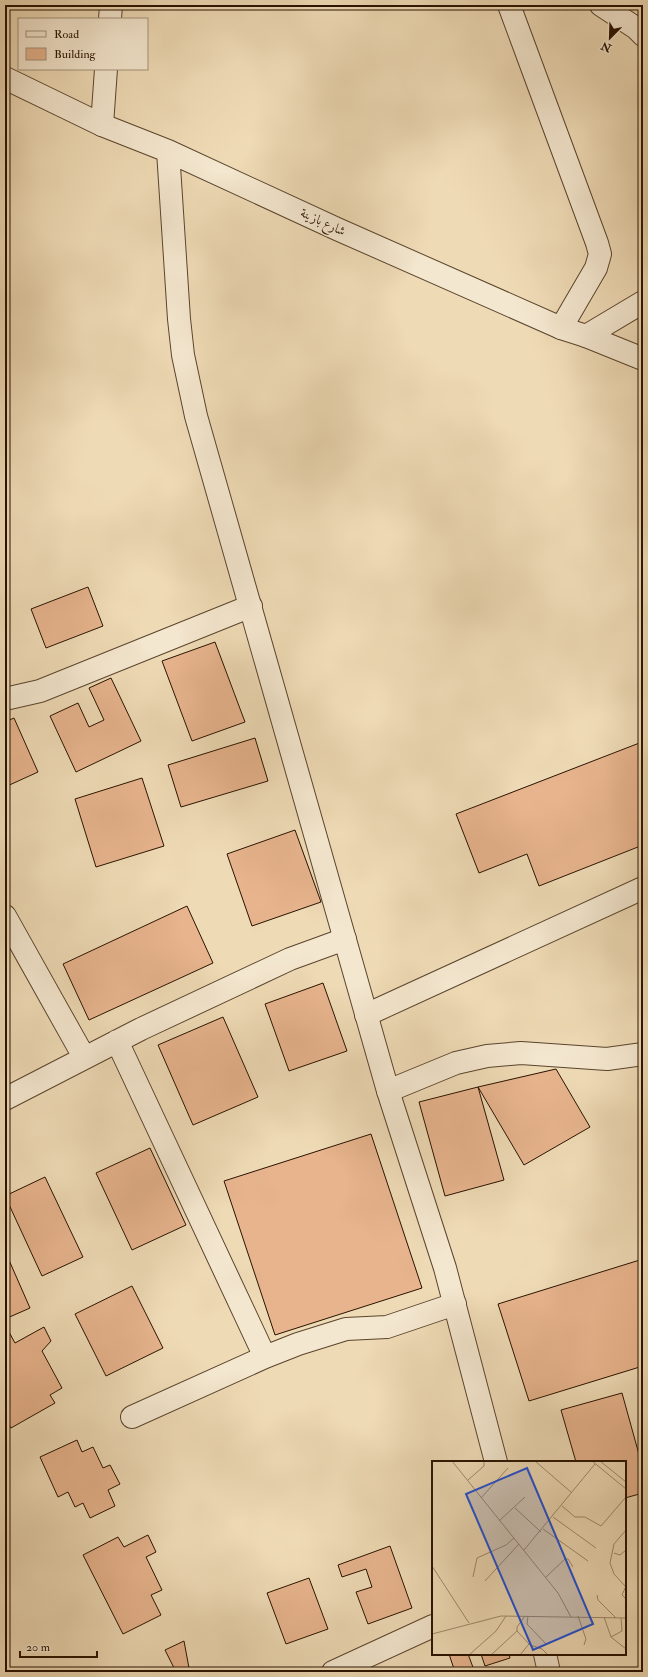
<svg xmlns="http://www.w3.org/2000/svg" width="648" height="1677" font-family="'IM FELL Double Pica',Amiri,serif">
  <rect width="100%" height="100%" fill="#eedab5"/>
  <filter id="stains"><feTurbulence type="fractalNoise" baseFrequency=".005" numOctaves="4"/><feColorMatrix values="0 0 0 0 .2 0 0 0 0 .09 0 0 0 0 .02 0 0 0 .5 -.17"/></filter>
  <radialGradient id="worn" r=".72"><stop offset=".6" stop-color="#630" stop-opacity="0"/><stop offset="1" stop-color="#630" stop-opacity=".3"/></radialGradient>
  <path fill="#e7b48d" stroke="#291200" d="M 88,587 L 103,626 L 46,648 L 31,609 Z
    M 215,642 L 245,722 L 192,741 L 162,661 Z
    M 111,678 L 141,741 L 76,772 L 50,716 L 78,703 L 89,727 L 104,720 L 89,688 Z
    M 14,718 L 38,772 L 5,787 L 5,722 Z
    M 255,738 L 268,781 L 181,807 L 168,765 Z
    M 642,742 L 643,745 L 643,845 L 539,886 L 527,854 L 479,873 L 456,814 Z
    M 142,778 L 164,846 L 96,867 L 75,799 Z
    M 295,830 L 321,902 L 252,926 L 227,854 Z
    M 187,906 L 213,963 L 89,1020 L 63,964 Z
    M 323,983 L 347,1051 L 289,1071 L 265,1004 Z
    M 223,1017 L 258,1097 L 193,1125 L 158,1045 Z
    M 556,1069 L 590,1127 L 524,1165 L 478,1087 Z
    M 478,1087 L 504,1180 L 445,1196 L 419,1102 Z
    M 371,1134 L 422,1288 L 275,1335 L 224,1181 Z
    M 150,1148 L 186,1225 L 132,1250 L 96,1173 Z
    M 45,1177 L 83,1257 L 42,1276 L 5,1196 Z
    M 5,1251 L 30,1308 L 5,1319 Z
    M 643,1259 L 643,1366 L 529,1401 L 498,1304 Z
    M 132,1286 L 163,1348 L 106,1376 L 75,1314 Z
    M 44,1327 L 51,1341 L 42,1351 L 62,1388 L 50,1395 L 55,1403 L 11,1428 L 5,1418 L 5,1334 L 9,1332 L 15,1343 Z
    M 622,1393 L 643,1469 L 643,1493 L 625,1498 L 625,1462 L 576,1462 L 561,1410 Z
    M 77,1440 L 82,1452 L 93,1447 L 103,1468 L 110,1465 L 120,1484 L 108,1490 L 115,1506 L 90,1518 L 83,1503 L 75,1507 L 68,1492 L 58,1497 L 40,1457 Z
    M 148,1535 L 156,1552 L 146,1557 L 162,1590 L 151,1595 L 161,1615 L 123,1634 L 83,1555 L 118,1537 L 124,1547 Z
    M 390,1546 L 412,1608 L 368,1624 L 356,1592 L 372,1587 L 366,1569 L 342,1577 L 338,1565 Z
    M 309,1578 L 328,1629 L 286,1644 L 267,1593 Z
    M 184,1641 L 189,1668 L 181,1672 L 176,1672 L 165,1650 Z
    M 449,1654 L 468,1654 L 474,1670 L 467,1672 L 455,1672 Z
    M 481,1654 L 509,1654 L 510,1658 L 485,1666 Z"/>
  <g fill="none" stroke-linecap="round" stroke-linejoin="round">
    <defs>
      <path id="minor" d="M 509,5 L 597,243 L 600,254 L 596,268 L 561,328
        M 601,5 L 636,28 L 643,35
        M 110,19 L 111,5
        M 102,125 L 106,69
        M 586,336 L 643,302
        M 5,699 L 40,691 L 251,606
        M 5,916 L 84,1057
        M 366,1015 L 643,888
        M 117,1041 L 265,1357
        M 388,1091 L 456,1063 L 487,1056 L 521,1053 L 607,1059 L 643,1054
        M 5,1099 L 141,1029 L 290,959 L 345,939
        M 132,1417 L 265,1357 L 298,1344 L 346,1329 L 387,1327 L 455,1304
        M 333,1672 L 433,1626"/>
      <path id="tertiary" d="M 5,78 L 102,125 L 168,151 L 337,229 L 561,328 L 586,336 L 643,359
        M 168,151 L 179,319 L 183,355 L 196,416 L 388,1091 L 445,1268 L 496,1462
        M 545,1654 L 549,1672"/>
    </defs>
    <use href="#minor" stroke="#5a442d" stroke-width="24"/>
    <use href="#tertiary" stroke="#5a442d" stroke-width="24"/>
    <use href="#minor" stroke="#f4e7cf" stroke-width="22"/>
    <use href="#tertiary" stroke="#f4e7cf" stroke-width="22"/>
  </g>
  <g text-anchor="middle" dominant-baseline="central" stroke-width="3" stroke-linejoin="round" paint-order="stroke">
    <g font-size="13" fill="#291200" stroke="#f4e7cf">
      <text transform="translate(323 222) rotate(25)">شارع بازينة</text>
    </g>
  </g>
  <g transform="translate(432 1461)">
    <rect width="194" height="194" fill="#eedab5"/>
    <path fill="none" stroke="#9f8a6d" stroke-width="1" d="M 20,0 L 126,132 L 139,156M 103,0 L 140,32M 160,0 L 194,28M 168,0 L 194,21M 36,19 L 52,5 L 52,0M 49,37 L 76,7M 130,45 L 143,56 L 153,56 L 169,65 L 194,36M 83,47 L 109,71M 121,56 L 164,87M 67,60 L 93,36M 111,68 L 156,100M 92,89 L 163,3M 182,92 L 188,94 L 194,89M 0,105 L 37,162M 41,116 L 45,97 L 74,84 L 82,77M 114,116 L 133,98 L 136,98 L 141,106M 53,120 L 87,83M 194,125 L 190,134 L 194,138M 194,126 L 182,113 L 178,102 L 182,83 L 194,69M 165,134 L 166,139 L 184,157M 93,155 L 85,166 L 85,170 L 98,184 L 110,188 L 116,194M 96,155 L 95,163 L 114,183M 146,155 L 154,178 L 152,184M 172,156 L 179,176 L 194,188M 0,173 L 69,155 L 194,157M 179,176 L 190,170 L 189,157M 37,194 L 64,170 L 74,155M 59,194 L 85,170M 88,194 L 97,183"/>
    <path fill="#1d4ed8" fill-opacity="0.15" stroke="#1d4ed8" stroke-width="2" d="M 95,7 L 161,163 L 101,189 L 34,33 Z"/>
    <rect width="194" height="194" fill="none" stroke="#291200" stroke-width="2"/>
  </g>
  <rect width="648" height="1677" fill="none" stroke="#eedab5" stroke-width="20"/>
  <rect x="6" y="6" width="636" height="1665" fill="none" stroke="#291200" stroke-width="2"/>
  <rect x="10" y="10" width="628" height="1657" fill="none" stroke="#291200"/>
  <rect x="18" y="18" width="130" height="52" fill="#f4e7cf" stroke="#a3927c"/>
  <rect x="26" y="31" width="20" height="6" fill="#f4e7cf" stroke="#a3927c"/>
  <text x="54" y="38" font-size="12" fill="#291200">Road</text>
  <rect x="26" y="48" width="20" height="12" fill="#e7b48d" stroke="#a3927c"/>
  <text x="54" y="58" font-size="12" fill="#291200">Building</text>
  <g transform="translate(610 38) rotate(203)" stroke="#f4e7cf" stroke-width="3" paint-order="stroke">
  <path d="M0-3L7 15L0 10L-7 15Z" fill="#291200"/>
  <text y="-6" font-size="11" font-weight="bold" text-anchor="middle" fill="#291200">N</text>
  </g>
  <path d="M20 1651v6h77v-6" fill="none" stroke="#291200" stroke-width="2"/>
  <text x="26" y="1651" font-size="12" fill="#291200" stroke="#f4e7cf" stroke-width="3" paint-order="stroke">20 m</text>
  <rect width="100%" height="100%" filter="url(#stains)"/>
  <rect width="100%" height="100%" fill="url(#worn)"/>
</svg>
